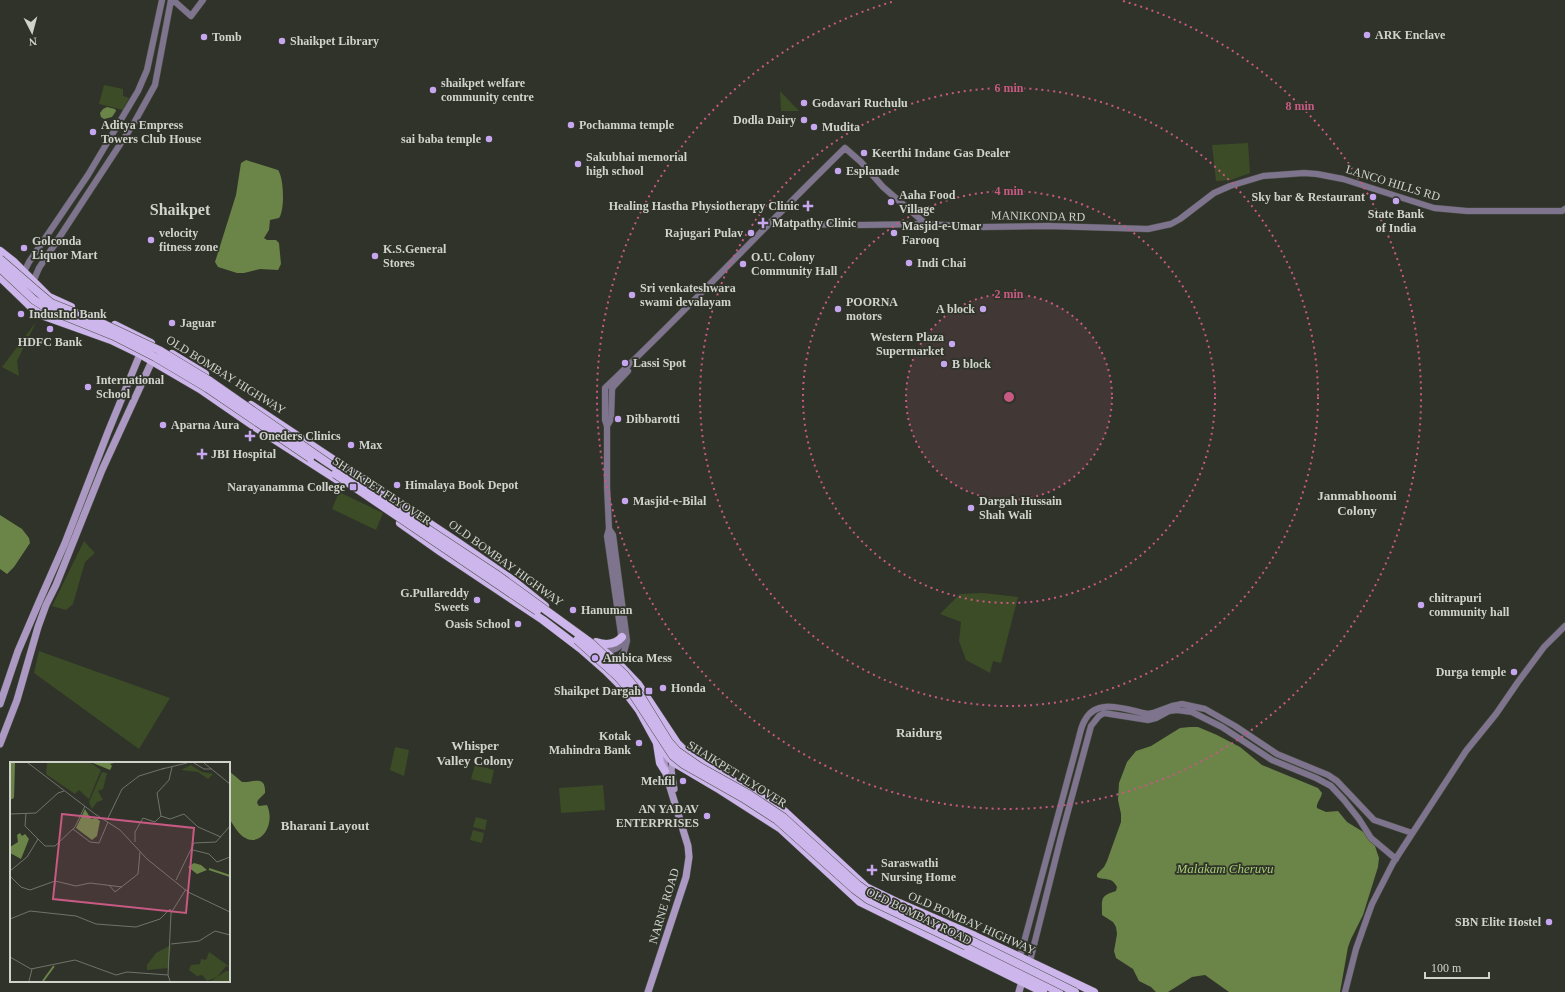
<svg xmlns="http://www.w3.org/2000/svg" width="1565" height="992" font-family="'Times New Roman',serif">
  <rect width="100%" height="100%" fill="#2f3329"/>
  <path fill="#3c4c26" d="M 104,85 L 123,89 L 123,96 L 129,98 L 123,110 L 99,104 Z
    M 780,91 L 799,111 L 781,111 Z
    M 1248,143 L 1250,173 L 1231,180 L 1216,181 L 1212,145 Z
    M 36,322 L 17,361 L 19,376 L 2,367 Z
    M 339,492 L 383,513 L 376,530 L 332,509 Z
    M 84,541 L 95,553 L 85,562 L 73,604 L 66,610 L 52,606 Z
    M 983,593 L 1018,597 L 1001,663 L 993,661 L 990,673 L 966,660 L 959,641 L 961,622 L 940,614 L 960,594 Z
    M 39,651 L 170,698 L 139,749 L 34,673 Z
    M 395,747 L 409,750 L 404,776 L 390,770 Z
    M 475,765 L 494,770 L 491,784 L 471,779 Z
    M 603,785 L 605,810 L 561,813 L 559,788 Z
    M 476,817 L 487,820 L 485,830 L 473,827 Z
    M 473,830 L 484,833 L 482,843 L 470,840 Z"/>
  <path fill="#6b8447" d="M 107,107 L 115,109 L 116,111 L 112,117 L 104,119 L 101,117 L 100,113 L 103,109 Z
    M 246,160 L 278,170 C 284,178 285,210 279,218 L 270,220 L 269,230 L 264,238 L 267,240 L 276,240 L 279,243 L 281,264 L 278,270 L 260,269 L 244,273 L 237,273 L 218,267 L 215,262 L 236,195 L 241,163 Z
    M 0,515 L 22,529 L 29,538 L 30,543 L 14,567 L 7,574 L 0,569 Z
    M 1190,727 L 1198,727 L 1217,735 L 1240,747 L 1262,765 L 1318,788 L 1322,793 C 1321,799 1316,803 1317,808 L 1326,812 L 1338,811 L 1347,822 L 1365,833 L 1374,843 L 1379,858 L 1378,867 L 1363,915 L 1351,939 L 1348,947 L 1340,992 L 1229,992 L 1205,975 L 1192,977 L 1168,992 L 1156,992 L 1151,987 L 1139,981 L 1133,969 L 1116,958 L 1114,951 L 1117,934 L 1116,927 L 1113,922 L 1102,915 C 1102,898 1100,896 1116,891 L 1117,887 C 1111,876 1106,881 1097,877 L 1097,874 L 1104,867 L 1107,861 L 1121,822 L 1121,814 L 1118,800 L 1119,783 L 1127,762 L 1136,751 L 1151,746 L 1180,728 Z
    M 229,771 L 242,782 C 253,783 266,774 265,793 L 258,800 L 257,803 L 259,806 L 267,805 C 278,830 252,857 234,826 C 232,823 230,820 229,818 C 227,810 229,781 229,771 Z"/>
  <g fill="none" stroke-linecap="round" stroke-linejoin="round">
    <defs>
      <path id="tertiary" d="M 173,0 L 191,16 L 203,0
        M 778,219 L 781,224 L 862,225 L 926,224 L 983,227 L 1048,226 L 1148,229 L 1171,224 L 1180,219 L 1214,193 L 1230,186 L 1263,176 L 1304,173 L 1317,174 L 1343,179 L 1434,208 L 1467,211 L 1562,211 L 1565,209
        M 24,272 L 29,262 L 88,175 L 138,91 L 147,70 L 162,0
        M 33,282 L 39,268 L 53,247 L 134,123 L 155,85 L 171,0
        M 607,426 L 611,419 L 612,390 L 613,387 L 628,371
        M 609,529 L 613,535 L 627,641 L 624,652 L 617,662
        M 604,650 C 612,651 619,650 622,641 L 607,536 L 609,529 L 607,486 L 607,426 L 605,420 L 605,388 C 687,310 764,227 845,148 L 861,162 L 883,187 L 926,224
        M 1020,957 L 1078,741 C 1080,734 1081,726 1085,720 C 1097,697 1127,710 1148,714 L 1153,713 L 1172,706 L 1182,704 L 1205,709 L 1235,726 L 1277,754 L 1328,775 L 1337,781 L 1374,820 L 1412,833
        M 1030,961 L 1061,837 L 1091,726 L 1099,716 L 1104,713 L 1148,720 L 1156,718 L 1169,711 L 1177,710 L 1192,712 L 1222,727 L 1272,760 L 1316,778 L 1331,786 L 1344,800 L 1359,819 L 1371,838 L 1396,859
        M 1345,992 L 1356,949 L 1368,915 L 1372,904 L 1393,863 L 1466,751 L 1496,714 L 1518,682 L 1544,647 L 1565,626"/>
      <path id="secondary" d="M 0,704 L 18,651 L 39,602 L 65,543 L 108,432 L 140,354
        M 0,744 L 17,700 L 38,627 L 46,605 L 56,585 L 102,470 L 152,361
        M 673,762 L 671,770 L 674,789
        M 648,992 L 686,877 L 689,857 L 688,846 L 665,771 C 664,764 663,758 669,751
        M 1019,992 L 1022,981"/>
      <path id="primary" d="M 0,251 L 14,262 L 49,297 L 71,307
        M 0,277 L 31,307 L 44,316 L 111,340 L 140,354 L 200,389 L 258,429 L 339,481
        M 115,325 L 151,343
        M 172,354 L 205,374
        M 251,405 L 456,541 L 514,581 L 545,606
        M 400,523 L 441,552 L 543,620 L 581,649 L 605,670 L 620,685 L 639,710 L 657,743 L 673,762 L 717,788 L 781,829 L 860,902 L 1043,992
        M 596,642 C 605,645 615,645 622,637
        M 596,644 L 617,662 L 638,684 L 677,743 L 683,749 L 698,760 L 758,795 L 784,811 L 866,887 L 899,903 L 975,936 L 1094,992
        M 657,744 L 660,763 L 665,771
        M 966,946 L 1059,992"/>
    </defs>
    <use href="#tertiary" stroke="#4c5046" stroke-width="7"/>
    <use href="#secondary" stroke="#4c5046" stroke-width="8"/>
    <use href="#primary" stroke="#4c5046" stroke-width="9"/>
    <use href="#tertiary" stroke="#7f748e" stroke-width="6"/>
    <use href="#secondary" stroke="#ab99c3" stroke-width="7"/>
    <use href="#primary" stroke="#cdb6eb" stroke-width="8"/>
    <defs>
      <path id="primary-bridge" d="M 0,259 L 38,292 L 51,303 L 106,325 L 159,350 L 210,381 L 325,461 L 496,574 L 591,643 L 625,675 L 637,690 L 669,742 L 677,751 L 700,767 L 750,795 L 783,817 L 858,885 L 872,895 L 891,906 L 964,937 L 1075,992
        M 0,268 L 34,300 L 50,310 L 114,336 L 155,357 L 207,388 L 310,458
        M 335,474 L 537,611
        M 577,640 L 618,677 L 632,693 L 673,756 L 683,764 L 743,798 L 777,820 L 854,889 L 869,900 L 966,946"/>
    </defs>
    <use href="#primary-bridge" stroke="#4c5046" stroke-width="9" stroke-linecap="butt"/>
    <use href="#primary-bridge" stroke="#cdb6eb" stroke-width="8"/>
  </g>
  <circle cx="1009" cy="397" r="103" fill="#c75983" fill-opacity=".12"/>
  <g fill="none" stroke="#c75983" stroke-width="2" stroke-dasharray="2 4">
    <circle cx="1009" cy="397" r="103"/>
    <circle cx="1009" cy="397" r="206"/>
    <circle cx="1009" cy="397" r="309"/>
    <path d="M1123 1A412 412 0 1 1 895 1"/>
  </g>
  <g fill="#c7a6f0" stroke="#2f3329" stroke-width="1.5">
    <circle cx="1367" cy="35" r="4"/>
    <circle cx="204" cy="37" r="4"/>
    <circle cx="282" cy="41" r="4"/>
    <circle cx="433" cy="90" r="4"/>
    <circle cx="804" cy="103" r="4"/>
    <circle cx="804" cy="120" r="4"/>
    <circle cx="571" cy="125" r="4"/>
    <circle cx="814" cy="127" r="4"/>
    <circle cx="93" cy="132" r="4"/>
    <circle cx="489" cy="139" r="4"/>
    <circle cx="864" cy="153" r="4"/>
    <circle cx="578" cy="164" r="4"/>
    <circle cx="838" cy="171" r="4"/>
    <circle cx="1373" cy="197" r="4"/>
    <circle cx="1396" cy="201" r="4"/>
    <circle cx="891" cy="202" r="4"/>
    <path d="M806 200h4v4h4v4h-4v4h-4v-4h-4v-4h4z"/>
    <path d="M761 217h4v4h4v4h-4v4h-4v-4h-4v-4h4z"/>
    <circle cx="751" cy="233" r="4"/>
    <circle cx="894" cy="233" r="4"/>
    <circle cx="151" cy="240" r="4"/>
    <circle cx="24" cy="248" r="4"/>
    <circle cx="375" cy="256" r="4"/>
    <circle cx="909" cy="263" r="4"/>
    <circle cx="743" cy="264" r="4"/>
    <circle cx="632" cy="295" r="4"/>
    <circle cx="838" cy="309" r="4"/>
    <circle cx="983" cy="309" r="4"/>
    <circle cx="21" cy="314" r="4"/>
    <circle cx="172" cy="323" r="4"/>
    <circle cx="50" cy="329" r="4"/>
    <circle cx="952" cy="344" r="4"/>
    <circle cx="625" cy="363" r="4"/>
    <circle cx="944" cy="364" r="4"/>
    <circle cx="88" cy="387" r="4"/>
    <circle cx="618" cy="419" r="4"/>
    <circle cx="163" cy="425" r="4"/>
    <path d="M248 430h4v4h4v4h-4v4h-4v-4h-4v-4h4z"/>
    <circle cx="351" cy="445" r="4"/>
    <path d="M200 448h4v4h4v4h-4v4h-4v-4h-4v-4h4z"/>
    <circle cx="397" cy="485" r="4"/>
    <rect x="349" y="483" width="8" height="8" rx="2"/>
    <circle cx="625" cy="501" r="4"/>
    <circle cx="971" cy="508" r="4"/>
    <circle cx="477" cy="600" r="4"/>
    <circle cx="1421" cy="605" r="4"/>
    <circle cx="573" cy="610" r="4"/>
    <circle cx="518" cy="624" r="4"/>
    <circle cx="595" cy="658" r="4"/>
    <circle cx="1514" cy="672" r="4"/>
    <circle cx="663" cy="688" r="4"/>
    <rect x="645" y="687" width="8" height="8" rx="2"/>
    <circle cx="639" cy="743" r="4"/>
    <circle cx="683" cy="781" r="4"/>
    <circle cx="707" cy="816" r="4"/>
    <path d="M870 864h4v4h4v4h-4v4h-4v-4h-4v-4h4z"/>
    <circle cx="1549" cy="922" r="4"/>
  </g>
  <g text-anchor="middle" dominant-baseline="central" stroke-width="3.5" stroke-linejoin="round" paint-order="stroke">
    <g font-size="12" font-weight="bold" fill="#d0d3cc" stroke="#2f3329" text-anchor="start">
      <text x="1375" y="35">ARK Enclave</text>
      <text x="212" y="37">Tomb</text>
      <text x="290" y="41">Shaikpet Library</text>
      <text x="441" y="83">shaikpet welfare<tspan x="441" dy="14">community centre</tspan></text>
      <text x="812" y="103">Godavari Ruchulu</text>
      <text x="796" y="120" text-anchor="end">Dodla Dairy</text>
      <text x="101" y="125">Aditya Empress<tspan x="101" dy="14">Towers Club House</tspan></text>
      <text x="579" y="125">Pochamma temple</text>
      <text x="822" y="127">Mudita</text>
      <text x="481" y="139" text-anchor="end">sai baba temple</text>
      <text x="872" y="153">Keerthi Indane Gas Dealer</text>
      <text x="586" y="157">Sakubhai memorial<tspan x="586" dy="14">high school</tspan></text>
      <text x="846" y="171">Esplanade</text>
      <text x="899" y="195">Aaha Food<tspan x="899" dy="14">Village</tspan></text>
      <text x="1365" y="197" text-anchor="end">Sky bar &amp; Restaurant</text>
      <text x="799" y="206" text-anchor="end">Healing Hastha Physiotherapy Clinic</text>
      <text x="1396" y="214" text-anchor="middle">State Bank<tspan x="1396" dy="14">of India</tspan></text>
      <text x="772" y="223">Matpathy Clinic</text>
      <text x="902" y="226">Masjid-e-Umar<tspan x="902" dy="14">Farooq</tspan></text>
      <text x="159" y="233">velocity<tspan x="159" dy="14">fitness zone</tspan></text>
      <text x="743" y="233" text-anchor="end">Rajugari Pulav</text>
      <text x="32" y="241">Golconda<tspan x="32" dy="14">Liquor Mart</tspan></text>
      <text x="383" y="249">K.S.General<tspan x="383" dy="14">Stores</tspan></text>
      <text x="751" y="257">O.U. Colony<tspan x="751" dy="14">Community Hall</tspan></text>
      <text x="917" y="263">Indi Chai</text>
      <text x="640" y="288">Sri venkateshwara<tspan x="640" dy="14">swami devalayam</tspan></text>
      <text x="846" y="302">POORNA<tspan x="846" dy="14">motors</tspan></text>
      <text x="975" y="309" text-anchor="end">A block</text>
      <text x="29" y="314">IndusInd Bank</text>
      <text x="180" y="323">Jaguar</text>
      <text x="944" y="337" text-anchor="end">Western Plaza<tspan x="944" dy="14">Supermarket</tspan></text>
      <text x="50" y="342" text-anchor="middle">HDFC Bank</text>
      <text x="633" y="363">Lassi Spot</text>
      <text x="952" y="364">B block</text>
      <text x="96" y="380">International<tspan x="96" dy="14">School</tspan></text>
      <text x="626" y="419">Dibbarotti</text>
      <text x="171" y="425">Aparna Aura</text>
      <text x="259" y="436">Oneders Clinics</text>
      <text x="359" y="445">Max</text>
      <text x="211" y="454">JBI Hospital</text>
      <text x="405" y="485">Himalaya Book Depot</text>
      <text x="345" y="487" text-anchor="end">Narayanamma College</text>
      <text x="633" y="501">Masjid-e-Bilal</text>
      <text x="979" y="501">Dargah Hussain<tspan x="979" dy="14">Shah Wali</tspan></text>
      <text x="469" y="593" text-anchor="end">G.Pullareddy<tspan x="469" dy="14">Sweets</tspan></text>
      <text x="1429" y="598">chitrapuri<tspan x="1429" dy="14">community hall</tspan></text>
      <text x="581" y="610">Hanuman</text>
      <text x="510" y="624" text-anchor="end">Oasis School</text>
      <text x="603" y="658">Ambica Mess</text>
      <text x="1506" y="672" text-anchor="end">Durga temple</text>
      <text x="671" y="688">Honda</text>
      <text x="641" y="691" text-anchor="end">Shaikpet Dargah</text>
      <text x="631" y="736" text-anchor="end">Kotak<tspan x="631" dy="14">Mahindra Bank</tspan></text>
      <text x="675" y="781" text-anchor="end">Mehfil</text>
      <text x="699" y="809" text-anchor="end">AN YADAV<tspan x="699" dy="14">ENTERPRISES</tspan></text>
      <text x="881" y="863">Saraswathi<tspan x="881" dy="14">Nursing Home</tspan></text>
      <text x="1541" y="922" text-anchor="end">SBN Elite Hostel</text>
    </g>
    <g font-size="12" fill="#d0d3cc" stroke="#2f3329">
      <text transform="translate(1393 183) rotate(17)">LANCO HILLS RD</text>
      <text transform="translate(1038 216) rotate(1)">MANIKONDA RD</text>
      <text transform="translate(226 375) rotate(32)">OLD BOMBAY HIGHWAY</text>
      <text transform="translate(382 491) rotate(33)">SHAIKPET FLYOVER</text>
      <text transform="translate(506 563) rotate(36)">OLD BOMBAY HIGHWAY</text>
      <text transform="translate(737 774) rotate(32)">SHAIKPET FLYOVER</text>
      <text transform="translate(664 906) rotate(-73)">NARNE ROAD</text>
      <text transform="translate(919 916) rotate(26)">OLD BOMBAY ROAD</text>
      <text transform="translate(972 923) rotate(24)">OLD BOMBAY HIGHWAY</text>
    </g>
    <g font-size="13" font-weight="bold" fill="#d0d3cc" stroke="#2f3329">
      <text x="1357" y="495">Janmabhoomi<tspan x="1357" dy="15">Colony</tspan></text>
      <text x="919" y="732">Raidurg</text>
      <text x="475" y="745">Whisper<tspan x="475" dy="15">Valley Colony</tspan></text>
      <text x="325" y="825">Bharani Layout</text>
    </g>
    <g font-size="13" font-style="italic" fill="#a8cd75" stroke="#2f3329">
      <text x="1225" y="868">Malakam Cheruvu</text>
    </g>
    <g font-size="16" font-weight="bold" fill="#d0d3cc" stroke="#2f3329">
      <text x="180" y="209">Shaikpet</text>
    </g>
  </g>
  <g transform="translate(10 762)">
    <rect width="220" height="220" fill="#2f3329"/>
    <path d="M 37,1 L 81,1 L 91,8 L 79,37 L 69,28 L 65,32 L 36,12 ZM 181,3 L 192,10 L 203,12 L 198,17 L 188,10 L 171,8 ZM 92,10 L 97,11 L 93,27 L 88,29 L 93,38 L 87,40 L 82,47 L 79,40 ZM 161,183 L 158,206 L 137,208 L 137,203 L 146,191 ZM 199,190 L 220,205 L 216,204 L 207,215 L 197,219 L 192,213 L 187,214 L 179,208 L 181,203 L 190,202 L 191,197 L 196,198 ZM 216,209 L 220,209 L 220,219 L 201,219 Z" fill="#3c4c26"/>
    <path d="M 0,1 L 5,1 L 4,36 L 0,38 ZM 83,1 L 104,1 L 100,2 L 102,4 L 100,8 ZM 75,47 L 81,57 L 86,56 L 90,59 L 87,74 L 82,78 L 66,66 ZM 10,71 L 12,74 L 15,72 L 19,77 L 11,97 L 0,91 L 0,85 L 8,80 L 7,73 ZM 184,101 L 191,103 L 197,108 L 187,112 L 178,105 Z" fill="#6b8447"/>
    <path fill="none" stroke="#6b8447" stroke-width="2" d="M 199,107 L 220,114M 33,219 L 44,204"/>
    <path fill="none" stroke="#6f736a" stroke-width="1" d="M 18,1 L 85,52 L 110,68 L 137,97 L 178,130 L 220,150M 184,1 L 194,7 L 202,7M 194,1 L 220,22M 152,7 L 177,1M 16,51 L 15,64 L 35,84 L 45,84 L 65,65 L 75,44M 0,52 L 26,51 L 48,31 L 54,29M 151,54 L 147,31 L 159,18 L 162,5M 97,58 L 112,27 L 129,14 L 155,6M 63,67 L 80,80 L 89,81 L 98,60M 125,80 L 125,70 L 133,56 L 145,60 L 151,54 L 160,57 L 174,52 L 188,65 L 211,75M 183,88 L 199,92 L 207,100 L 220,95M 0,109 L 17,95 L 28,77M 0,114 L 11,125 L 20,128 L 45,119 L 66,124 L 80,121 L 112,125M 166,118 L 184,81 L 206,80 L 220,64M 99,123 L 105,130 L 128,112 L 130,90M 0,157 L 20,149 L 66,154 L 86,162 L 126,165 L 150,157 L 160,147 L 161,149M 161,182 L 189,179 L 205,169 L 220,173M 0,195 L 21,207 L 65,198 L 106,213 L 117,210 L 158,213M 19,219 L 22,207M 160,219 L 158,213 L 161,151 L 176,127"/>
    <path fill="#c75983" fill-opacity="0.15" stroke="#c75983" stroke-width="2" d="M 52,52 L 184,66 L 176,151 L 43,137 Z"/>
    <rect width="220" height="220" fill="none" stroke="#d0d3cc" stroke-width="2"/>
  </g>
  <circle cx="1009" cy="397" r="6" fill="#c75983" stroke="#2f3329" stroke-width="2"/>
  <g font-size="12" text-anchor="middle" font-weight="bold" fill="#c75983" stroke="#2f3329" stroke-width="3.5" stroke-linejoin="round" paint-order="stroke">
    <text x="1009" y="92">6 min</text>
    <text x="1300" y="110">8 min</text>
    <text x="1009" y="195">4 min</text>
    <text x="1009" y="298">2 min</text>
  </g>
  <g transform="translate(32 32) rotate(174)" stroke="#2f3329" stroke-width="3" paint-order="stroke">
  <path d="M0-3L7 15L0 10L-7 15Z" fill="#d0d3cc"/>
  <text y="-6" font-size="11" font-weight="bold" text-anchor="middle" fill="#d0d3cc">N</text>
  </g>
  <path d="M1425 972v6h64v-6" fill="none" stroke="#d0d3cc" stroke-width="2"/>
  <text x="1431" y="972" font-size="12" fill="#d0d3cc" stroke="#2f3329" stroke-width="3" paint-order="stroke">100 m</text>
</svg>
